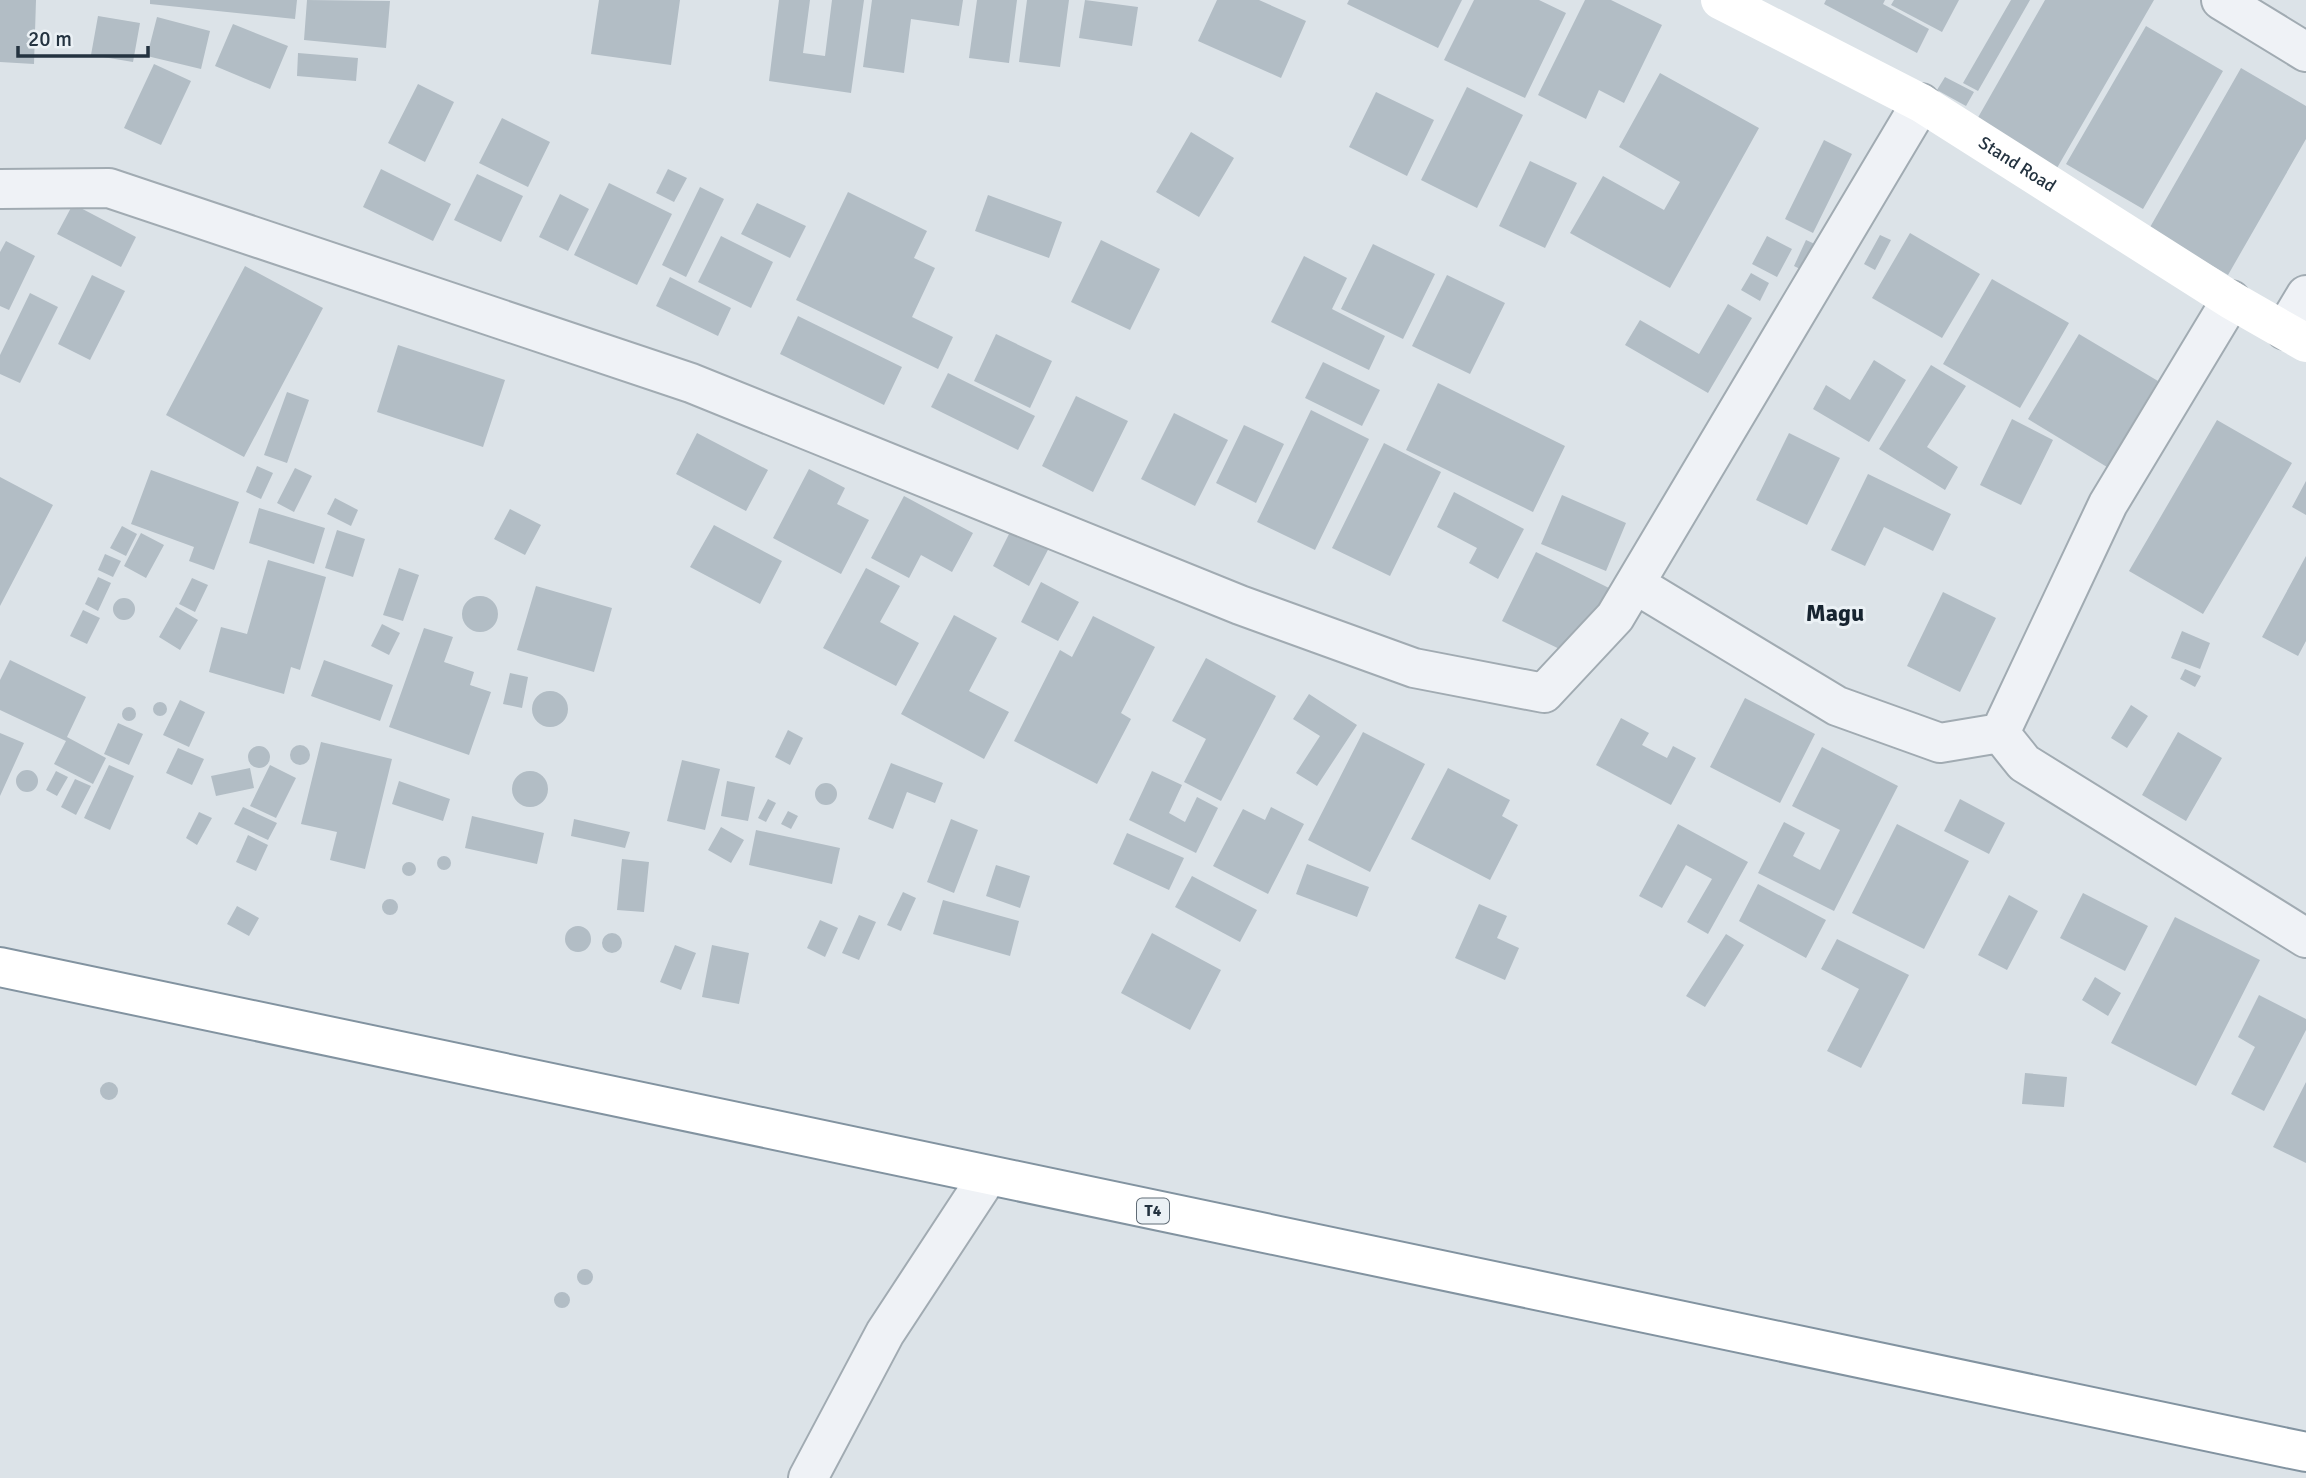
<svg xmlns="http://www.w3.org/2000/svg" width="2306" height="1478" font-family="Signika,sans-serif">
  <rect width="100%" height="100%" fill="#dce3e8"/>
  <path fill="#b2bdc5" d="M 0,0 L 36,0 L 34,64 L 0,62 Z
    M 150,0 L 297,0 L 295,19 L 150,4 Z
    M 307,0 L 390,1 L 386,48 L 304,40 Z
    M 599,0 L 680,0 L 671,65 L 591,54 Z
    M 779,0 L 810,0 L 803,53 L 825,56 L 832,0 L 864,0 L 851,93 L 769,81 Z
    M 872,0 L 963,0 L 959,26 L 911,19 L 904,73 L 863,67 Z
    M 977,0 L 1017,0 L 1009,63 L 969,58 Z
    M 1027,0 L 1069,0 L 1060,67 L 1019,62 Z
    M 1085,0 L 1138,7 L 1132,46 L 1079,38 Z
    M 1217,0 L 1259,0 L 1306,21 L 1281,78 L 1198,41 Z
    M 1349,0 L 1462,0 L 1438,48 L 1347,4 Z
    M 1474,0 L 1539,0 L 1566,13 L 1525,98 L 1444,60 Z
    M 1585,0 L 1611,0 L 1662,25 L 1624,103 L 1599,90 L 1586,119 L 1538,95 Z
    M 1826,0 L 1885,0 L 1883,4 L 1929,29 L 1917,53 L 1824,4 Z
    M 1894,0 L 1959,0 L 1942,32 L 1891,5 Z
    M 2011,0 L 2030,0 L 1978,91 L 1963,83 Z
    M 2045,0 L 2154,0 L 2057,168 L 1976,121 Z
    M 98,16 L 140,23 L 133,62 L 91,55 Z
    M 157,17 L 210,31 L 201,69 L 147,56 Z
    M 233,24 L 288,46 L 270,89 L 215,66 Z
    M 2146,26 L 2223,71 L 2143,209 L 2066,164 Z
    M 298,53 L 358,58 L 356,81 L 297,76 Z
    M 154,64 L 191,81 L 161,145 L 124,128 Z
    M 2241,68 L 2306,106 L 2306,139 L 2228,275 L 2149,229 Z
    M 1660,73 L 1759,128 L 1670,288 L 1570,233 L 1603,176 L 1664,210 L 1680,182 L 1619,147 Z
    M 1945,77 L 1974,92 L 1966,106 L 1937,90 Z
    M 418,84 L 454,102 L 425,162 L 388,143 Z
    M 1467,87 L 1523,115 L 1477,208 L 1421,180 Z
    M 1376,92 L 1434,120 L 1407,176 L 1349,147 Z
    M 502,118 L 550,142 L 528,187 L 479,163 Z
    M 1191,132 L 1234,158 L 1199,217 L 1156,192 Z
    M 1824,140 L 1852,154 L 1813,233 L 1785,219 Z
    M 1530,161 L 1577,183 L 1545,248 L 1499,226 Z
    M 381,169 L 451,204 L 433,241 L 363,207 Z
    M 668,169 L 687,178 L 674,202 L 656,193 Z
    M 477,174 L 523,196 L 501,242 L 454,220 Z
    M 609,183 L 672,214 L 637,285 L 574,255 Z
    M 700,187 L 724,199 L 686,277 L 662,265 Z
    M 848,192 L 927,231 L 914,258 L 935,268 L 912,317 L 953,337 L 938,369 L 796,300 Z
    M 560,194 L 589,209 L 568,251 L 539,237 Z
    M 988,195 L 1062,222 L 1049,258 L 975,231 Z
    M 757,203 L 806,226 L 790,258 L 741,234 Z
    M 73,204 L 136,237 L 121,267 L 57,234 Z
    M 1910,233 L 1980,274 L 1942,338 L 1872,298 Z
    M 1880,235 L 1891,240 L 1875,270 L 1864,264 Z
    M 721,236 L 773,262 L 751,308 L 698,282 Z
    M 1767,236 L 1792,249 L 1777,277 L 1752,264 Z
    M 1101,240 L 1160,269 L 1130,330 L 1071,302 Z
    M 1806,240 L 1817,245 L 1804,271 L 1794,266 Z
    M 6,241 L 35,256 L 9,310 L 0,306 L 0,252 Z
    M 1373,244 L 1435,274 L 1403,339 L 1341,309 Z
    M 1304,256 L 1347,278 L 1332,309 L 1385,336 L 1369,370 L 1271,322 Z
    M 245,266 L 323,308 L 244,457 L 166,415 Z
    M 1751,273 L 1769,283 L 1760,301 L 1741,290 Z
    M 92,275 L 125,291 L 90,360 L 58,344 Z
    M 1447,275 L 1505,303 L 1470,374 L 1412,346 Z
    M 670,277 L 731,308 L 718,336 L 656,306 Z
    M 1992,279 L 2069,323 L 2020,408 L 1943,364 Z
    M 30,293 L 58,307 L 20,383 L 0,374 L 0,355 Z
    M 1728,304 L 1752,318 L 1708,393 L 1625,345 L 1640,320 L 1699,354 Z
    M 798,316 L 902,367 L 884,405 L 780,354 Z
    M 996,334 L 1052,361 L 1030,408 L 974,381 Z
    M 2079,334 L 2158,381 L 2107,467 L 2028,419 Z
    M 398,345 L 505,380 L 483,447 L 377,412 Z
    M 1874,360 L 1906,380 L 1869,442 L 1813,409 L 1826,385 L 1850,400 Z
    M 1323,362 L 1380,390 L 1362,426 L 1305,398 Z
    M 1931,365 L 1966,386 L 1927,447 L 1958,467 L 1945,490 L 1879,449 Z
    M 948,373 L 1035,416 L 1018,450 L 931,407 Z
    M 1438,383 L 1565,446 L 1533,512 L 1406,450 Z
    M 287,392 L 309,400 L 287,463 L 264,455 Z
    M 1076,396 L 1128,421 L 1093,492 L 1042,466 Z
    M 1311,410 L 1369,439 L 1315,550 L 1257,522 Z
    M 1174,413 L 1228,440 L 1195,506 L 1141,479 Z
    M 2012,419 L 2053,440 L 2021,505 L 1980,485 Z
    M 2217,420 L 2292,463 L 2203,614 L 2129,571 Z
    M 1244,425 L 1284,444 L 1256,503 L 1216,483 Z
    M 697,433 L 768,470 L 746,511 L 676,474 Z
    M 1789,433 L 1840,458 L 1807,525 L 1756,500 Z
    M 1384,443 L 1441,472 L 1390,576 L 1332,548 Z
    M 257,466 L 273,473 L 261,499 L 246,492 Z
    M 295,468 L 312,476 L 294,512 L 277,503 Z
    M 809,469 L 845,488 L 837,504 L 869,520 L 841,574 L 773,538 Z
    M 151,470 L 239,502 L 214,570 L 189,561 L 194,547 L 131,524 Z
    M 1868,474 L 1951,514 L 1933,551 L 1884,527 L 1865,566 L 1831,550 Z
    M 0,477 L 53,505 L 0,606 Z
    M 2306,481 L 2306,515 L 2292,507 Z
    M 1454,492 L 1524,529 L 1498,579 L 1469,563 L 1477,548 L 1437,527 Z
    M 1562,495 L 1626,523 L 1606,571 L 1541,544 Z
    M 904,496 L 973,533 L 952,572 L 921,555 L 909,578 L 871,558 Z
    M 335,498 L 358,510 L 351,526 L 327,514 Z
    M 259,508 L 325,528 L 314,564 L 249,543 Z
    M 510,509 L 541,525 L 525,555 L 494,539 Z
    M 1014,524 L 1051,544 L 1029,586 L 993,566 Z
    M 714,525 L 782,561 L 760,604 L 690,567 Z
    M 122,526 L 137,534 L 126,556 L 110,548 Z
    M 337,530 L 365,539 L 353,577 L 325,568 Z
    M 141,533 L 164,545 L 146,578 L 124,566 Z
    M 1536,552 L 1609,588 L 1576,657 L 1502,621 Z
    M 105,554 L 121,561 L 113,577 L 98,570 Z
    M 2306,556 L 2306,641 L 2298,656 L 2262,637 Z
    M 268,560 L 326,577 L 300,670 L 291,667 L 284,694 L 209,672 L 221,627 L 247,634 Z
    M 399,568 L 419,575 L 403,621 L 383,615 Z
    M 866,568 L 900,586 L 880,622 L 919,643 L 896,686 L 823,648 Z
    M 98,577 L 111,583 L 98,611 L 85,604 Z
    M 192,578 L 208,585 L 195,612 L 179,604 Z
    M 1041,582 L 1079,602 L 1058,641 L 1021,622 Z
    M 536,586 L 612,608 L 594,672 L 517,650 Z
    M 1943,592 L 1996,618 L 1960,692 L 1907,666 Z
    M462 614a18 18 0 1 1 36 0a18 18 0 1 1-36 0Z
    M113 609a11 11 0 1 1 22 0a11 11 0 1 1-22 0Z
    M 176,607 L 198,620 L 180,650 L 159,637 Z
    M 83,610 L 100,618 L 87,644 L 70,636 Z
    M 954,615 L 997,638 L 969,691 L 1009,712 L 984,759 L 901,714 Z
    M 1093,616 L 1155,647 L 1121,713 L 1131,719 L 1097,784 L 1014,741 L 1060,650 L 1072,657 Z
    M 382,624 L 400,633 L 389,655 L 371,646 Z
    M 424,628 L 453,637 L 444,662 L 474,672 L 470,685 L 491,692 L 469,755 L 389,727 Z
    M 2182,631 L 2210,643 L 2200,669 L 2171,658 Z
    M 1206,658 L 1276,696 L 1221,801 L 1184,782 L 1206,739 L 1172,721 Z
    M 10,660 L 86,697 L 67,737 L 106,758 L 93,784 L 54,764 L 66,741 L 0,710 L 0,680 Z
    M 324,660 L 393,685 L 380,721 L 311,696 Z
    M 2185,669 L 2201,676 L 2195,687 L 2180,679 Z
    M 510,673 L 528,677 L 522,708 L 503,704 Z
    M532 709a18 18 0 1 1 36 0a18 18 0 1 1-36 0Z
    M 1309,694 L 1357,725 L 1317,786 L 1296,773 L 1320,736 L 1293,719 Z
    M 1745,698 L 1815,734 L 1780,803 L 1710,767 Z
    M 180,700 L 205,712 L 189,747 L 163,735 Z
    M153 709a7 7 0 1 1 14 0a7 7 0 1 1-14 0Z
    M 2131,705 L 2148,716 L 2127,748 L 2111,738 Z
    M122 714a7 7 0 1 1 14 0a7 7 0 1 1-14 0Z
    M 1621,718 L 1649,733 L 1642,745 L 1667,758 L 1673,746 L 1696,758 L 1671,805 L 1596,765 Z
    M 118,723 L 143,734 L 129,765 L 104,754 Z
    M 788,730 L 803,738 L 790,765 L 775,757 Z
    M 1363,732 L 1425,764 L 1370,872 L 1308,840 Z
    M 2178,732 L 2222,758 L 2186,821 L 2142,795 Z
    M 0,733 L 24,743 L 0,796 Z
    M 321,742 L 392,759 L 365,869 L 330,860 L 337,832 L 301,824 Z
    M290 755a10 10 0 1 1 20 0a10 10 0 1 1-20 0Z
    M248 757a11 11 0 1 1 22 0a11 11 0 1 1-22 0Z
    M 1822,747 L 1898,786 L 1834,911 L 1758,873 L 1784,822 L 1805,833 L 1793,856 L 1820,870 L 1840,830 L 1792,806 Z
    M 178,748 L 204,759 L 192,785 L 166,773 Z
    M 682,760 L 720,769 L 705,830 L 667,821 Z
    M 891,763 L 943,783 L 935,803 L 907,792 L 893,829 L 868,819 Z
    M 109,765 L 134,776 L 110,830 L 84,818 Z
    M 270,765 L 296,778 L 276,818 L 250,806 Z
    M 250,768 L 254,788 L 216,796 L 211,776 Z
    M 1448,768 L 1510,800 L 1502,816 L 1518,825 L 1490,880 L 1411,839 Z
    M16 781a11 11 0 1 1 22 0a11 11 0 1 1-22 0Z
    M512 789a18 18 0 1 1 36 0a18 18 0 1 1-36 0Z
    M 56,771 L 68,777 L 57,796 L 46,790 Z
    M 1152,771 L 1182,785 L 1169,813 L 1185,822 L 1197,797 L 1218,808 L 1196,853 L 1129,820 Z
    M 75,779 L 91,786 L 76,815 L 61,807 Z
    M 399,781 L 450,799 L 443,821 L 392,804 Z
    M 727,781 L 755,787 L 748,821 L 721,816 Z
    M815 794a11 11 0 1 1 22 0a11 11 0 1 1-22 0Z
    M 768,799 L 776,803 L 766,822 L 758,818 Z
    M 1960,799 L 2005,823 L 1989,854 L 1944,831 Z
    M 243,807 L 277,823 L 268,840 L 234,824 Z
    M 1271,807 L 1304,824 L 1268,894 L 1213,866 L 1243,809 L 1265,820 Z
    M 788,811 L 798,816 L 791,829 L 781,824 Z
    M 199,812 L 212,818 L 197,845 L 186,838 Z
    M 472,816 L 544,833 L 537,864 L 465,848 Z
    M 574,819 L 630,832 L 625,848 L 571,836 Z
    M 951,819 L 978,830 L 954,893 L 927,882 Z
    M 1678,824 L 1748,862 L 1708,934 L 1687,922 L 1712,879 L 1686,865 L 1662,908 L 1639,896 Z
    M 1897,824 L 1969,861 L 1924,949 L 1852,913 Z
    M 721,827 L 744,840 L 731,863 L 708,850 Z
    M 756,830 L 840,848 L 832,884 L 749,865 Z
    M 1127,833 L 1184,858 L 1169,890 L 1113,864 Z
    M 248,835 L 268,845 L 256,871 L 236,862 Z
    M437 863a7 7 0 1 1 14 0a7 7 0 1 1-14 0Z
    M 622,859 L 649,862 L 644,912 L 617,910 Z
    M402 869a7 7 0 1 1 14 0a7 7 0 1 1-14 0Z
    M 1307,864 L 1369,887 L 1357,917 L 1296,894 Z
    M 996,865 L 1030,876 L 1020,908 L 986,896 Z
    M 1192,876 L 1257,910 L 1240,942 L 1175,907 Z
    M 1758,884 L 1826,920 L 1806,958 L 1739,921 Z
    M 903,892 L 916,898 L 901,931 L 887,925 Z
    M 2083,893 L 2148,926 L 2125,971 L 2060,938 Z
    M 2009,895 L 2038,911 L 2007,970 L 1978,955 Z
    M382 907a8 8 0 1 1 16 0a8 8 0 1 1-16 0Z
    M 943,900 L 1019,921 L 1010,956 L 933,934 Z
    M 1479,904 L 1507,916 L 1497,938 L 1519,948 L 1505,980 L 1455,958 Z
    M 237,906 L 259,918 L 249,936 L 227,924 Z
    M 859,915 L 876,922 L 859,960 L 842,953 Z
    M 2175,917 L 2260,960 L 2196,1086 L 2111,1043 Z
    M 820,920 L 838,928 L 825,957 L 807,948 Z
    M565 939a13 13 0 1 1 26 0a13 13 0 1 1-26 0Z
    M 1152,933 L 1221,970 L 1190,1030 L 1121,993 Z
    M602 943a10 10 0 1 1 20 0a10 10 0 1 1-20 0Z
    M 1726,934 L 1744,945 L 1705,1007 L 1686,996 Z
    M 1837,939 L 1909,975 L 1861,1068 L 1827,1051 L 1859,989 L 1821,969 Z
    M 675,945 L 696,953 L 681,990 L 660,982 Z
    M 712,945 L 749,953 L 739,1004 L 702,997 Z
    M 2095,977 L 2121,993 L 2108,1016 L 2082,1000 Z
    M 2259,995 L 2306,1019 L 2306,1030 L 2264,1111 L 2231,1094 L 2255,1047 L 2238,1037 Z
    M 2025,1073 L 2067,1077 L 2064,1107 L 2022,1104 Z
    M 2306,1082 L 2306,1163 L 2273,1147 Z
    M100 1091a9 9 0 1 1 18 0a9 9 0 1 1-18 0Z
    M577 1277a8 8 0 1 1 16 0a8 8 0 1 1-16 0Z
    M554 1300a8 8 0 1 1 16 0a8 8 0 1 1-16 0Z"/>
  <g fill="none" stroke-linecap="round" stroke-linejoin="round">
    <defs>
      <path id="minor" d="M 2221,0 L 2306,52
        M 0,189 L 109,188 L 691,383 L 1240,605 L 1414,668 L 1544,693 L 1615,617 L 1921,103
        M 2231,300 L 2108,504 L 2000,733 L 2024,763 L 2306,938
        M 2285,330 L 2306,295
        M 1635,584 L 1837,706 L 1940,743 L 2000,733
        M 808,1478 L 885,1333 L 988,1176"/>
      <path id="trunk" d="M 0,967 L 2306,1452"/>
    </defs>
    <use href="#minor" stroke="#a1abb2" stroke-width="42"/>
    <use href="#trunk" stroke="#8293a0" stroke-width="42"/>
    <use href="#minor" stroke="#eff2f6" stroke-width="38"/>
    <path stroke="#fff" stroke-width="38" id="s1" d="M 1720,0 L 1921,103 L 2231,300 L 2306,343"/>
    <use href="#trunk" stroke="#fff" stroke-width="38"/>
  </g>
  <g text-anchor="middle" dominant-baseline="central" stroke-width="6" stroke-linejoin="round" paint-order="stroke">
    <rect fill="#ebf1f5" stroke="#606c76" stroke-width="2" x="1137" y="1198.5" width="32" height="25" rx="5"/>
    <g font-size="16" font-weight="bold" fill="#243340">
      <text x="1153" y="1211">T4</text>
    </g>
    <g font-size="18" fill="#243340" stroke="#ebf1f5">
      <text stroke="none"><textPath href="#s1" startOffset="340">Stand Road</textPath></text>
    </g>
    <g font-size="24" font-weight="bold" fill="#172430" stroke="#ebf1f5">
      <text x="1835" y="613">Magu</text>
    </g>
  </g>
  <path d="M18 46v10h130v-10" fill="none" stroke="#243340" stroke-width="3.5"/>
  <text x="28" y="46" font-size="21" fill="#243340" stroke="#ebf1f5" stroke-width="5" paint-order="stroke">20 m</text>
</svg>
